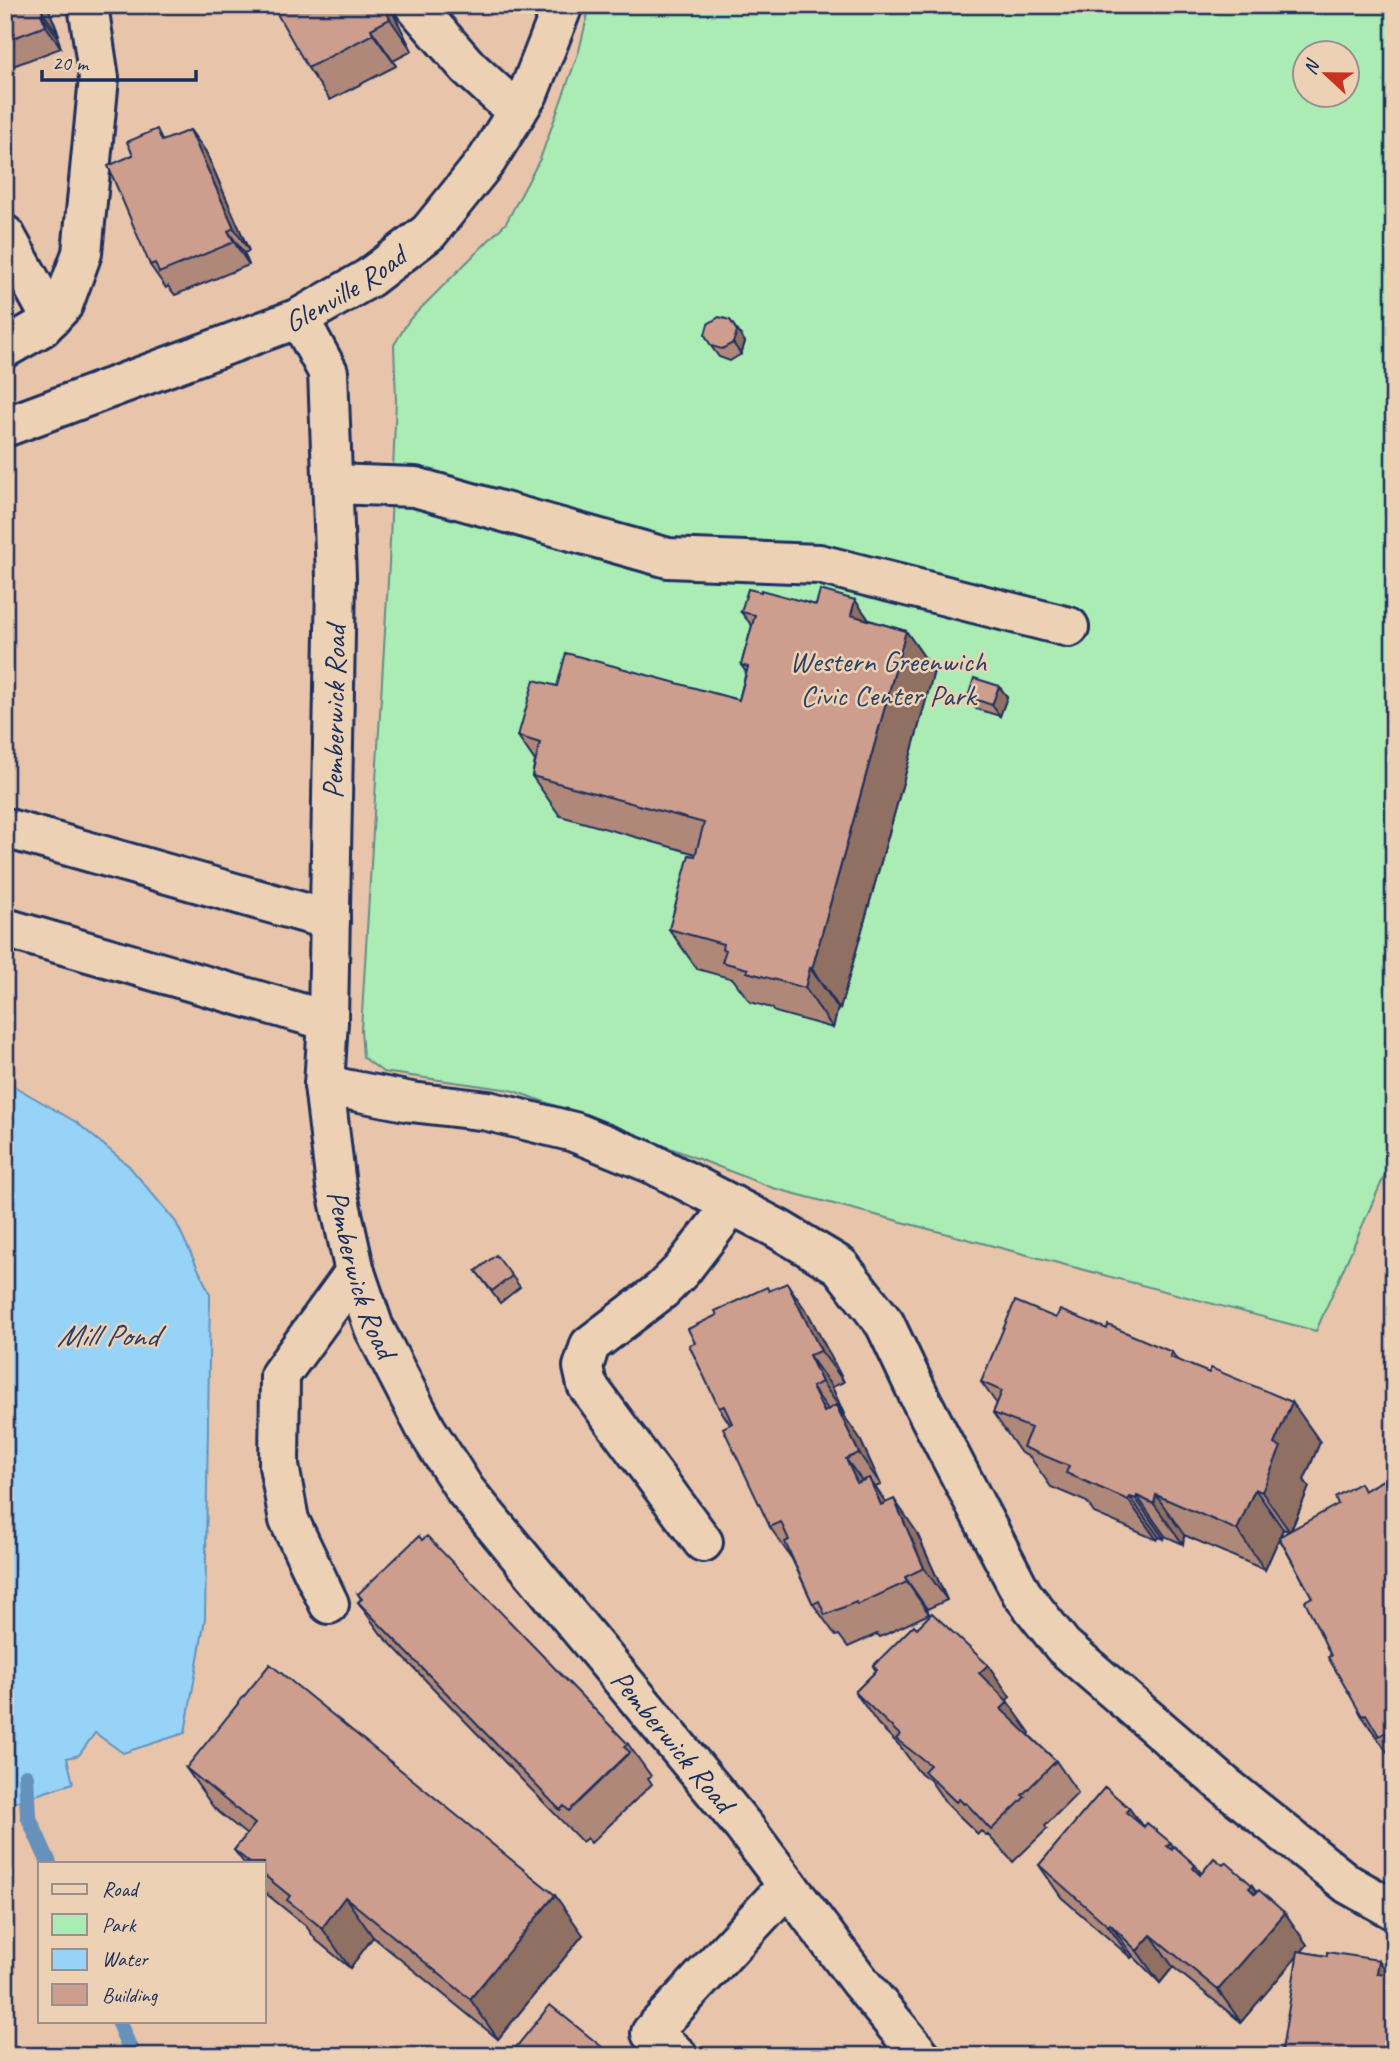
<svg xmlns="http://www.w3.org/2000/svg" width="1399" height="2061" font-family="Caveat,sans-serif">
  <rect width="100%" height="100%" fill="#e8c5aa"/>
  <filter id="ink" filterUnits="userSpaceOnUse"><feTurbulence type="fractalNoise" baseFrequency=".0143" numOctaves="2"/><feDisplacementMap in="SourceGraphic" scale="14" xChannelSelector="R" yChannelSelector="G"/><feConvolveMatrix kernelMatrix="1 2 1 2 8 2 1 2 1" color-interpolation-filters="sRGB"/></filter>
  <g filter="url(#ink)">
    <path fill="#abebb4" stroke="#638d89" stroke-width="2" fill-rule="evenodd" d="M 590,5 L 1394,5 L 1394,1154 L 1316,1331 L 773,1188 L 632,1133 L 511,1090 L 383,1072 L 363,1057 L 361,1030 L 389,564 L 396,399 L 394,345 L 409,320 L 506,223 L 540,159 L 579,51 ZM 1304,52 L 1346,52 L 1346,94 L 1304,94 Z"/>
    <path fill="#97d3f7" stroke="#6591ba" stroke-width="2" d="M 5,1081 L 76,1122 L 129,1166 L 176,1222 L 210,1294 L 205,1619 L 185,1733 L 123,1753 L 95,1733 L 79,1755 L 67,1758 L 73,1783 L 20,1800 L 5,1808 Z"/>
    <g fill="none" stroke-linecap="round" stroke-linejoin="round">
      <path stroke="#6591ba" stroke-width="16" d="M 26,1776 L 28,1816 L 49,1863
        M 118,2021 L 133,2056"/>
      <defs>
        <g id="minor">
          <path d="M 414,5 L 468,67 L 517,112"/>
          <path d="M 5,235 L 51,318"/>
          <path id="s1" d="M 299,318 L 328,372 L 336,577 L 328,1021 L 324,1085 L 336,1186 L 355,1272 L 374,1328 L 426,1429 L 465,1490 L 744,1827 L 860,1982 L 921,2056"/>
          <path d="M 5,348 L 42,327 L 63,305 L 82,253 L 99,78 L 88,5"/>
          <path d="M 333,484 L 415,487 L 668,558 L 819,564 L 1069,627"/>
          <path d="M 5,828 L 330,920"/>
          <path d="M 5,928 L 328,1021"/>
          <path d="M 324,1085 L 411,1102 L 488,1111 L 574,1132 L 651,1163 L 778,1229 L 840,1266 L 885,1324 L 920,1398 L 1022,1594 L 1063,1646 L 1223,1784 L 1348,1884 L 1394,1910"/>
          <path d="M 703,1542 L 587,1385 L 583,1367 L 590,1345 L 662,1290 L 681,1271 L 732,1205"/>
          <path d="M 329,1604 L 289,1520 L 279,1466 L 280,1375 L 355,1272"/>
          <path d="M 678,2056 L 651,2033 L 788,1885"/>
        </g>
        <g id="major">
          <path id="s2" d="M 5,427 L 299,318 L 369,278 L 429,232 L 487,160 L 528,94 L 563,5"/>
        </g>
      </defs>
      <use href="#minor" stroke="#1b2f5e" stroke-width="44"/>
      <use href="#major" stroke="#1b2f5e" stroke-width="44"/>
      <use href="#minor" stroke="#edd1b4" stroke-width="38"/>
      <use href="#major" stroke="#edd1b4" stroke-width="38"/>
    </g>
    <path fill="#b08879" stroke="#1b2f5e" stroke-width="2" fill-rule="evenodd" d="M 5,5 L 47,5 L 59,35 L 57,36 L 61,48 L 5,69 Z
      M 389,5 L 412,51 L 393,61 L 396,66 L 330,100 L 308,68 Z
      M 190,130 L 206,152 L 249,251 L 244,253 L 249,265 L 175,295 L 168,286 L 166,288 L 150,265 L 133,155 Z
      M 738,331 L 745,342 L 741,354 L 730,361 L 719,357 L 711,346 Z
      M 855,600 L 869,620 L 906,631 L 934,671 L 840,1009 L 838,1008 L 833,1028 L 775,1012 L 772,1008 L 750,1002 L 733,979 L 697,969 L 669,929 L 696,854 L 560,816 L 532,776 L 535,761 L 518,736 L 557,686 L 739,700 L 746,672 L 741,665 L 752,626 L 741,612 Z
      M 999,686 L 1007,697 L 1000,716 L 976,709 L 968,697 Z
      M 476,1271 L 512,1276 L 520,1287 L 500,1303 Z
      M 769,1291 L 809,1315 L 844,1382 L 832,1387 L 844,1414 L 843,1415 L 859,1437 L 881,1485 L 875,1487 L 886,1503 L 916,1531 L 947,1600 L 927,1609 L 929,1614 L 880,1637 L 877,1634 L 848,1647 L 839,1635 L 836,1636 L 813,1604 L 792,1559 L 770,1527 L 730,1424 L 719,1408 L 695,1343 Z
      M 1056,1318 L 1107,1329 L 1172,1352 L 1177,1360 L 1209,1373 L 1292,1402 L 1320,1442 L 1304,1480 L 1309,1487 L 1291,1531 L 1394,1474 L 1394,1757 L 1392,1755 L 1390,1756 L 1362,1716 L 1331,1656 L 1312,1597 L 1279,1538 L 1265,1570 L 1184,1535 L 1183,1544 L 1165,1536 L 1164,1539 L 1159,1537 L 1157,1540 L 1094,1513 L 1087,1502 L 1051,1487 L 1030,1457 L 1021,1453 L 993,1413 L 997,1404 L 981,1382 ZM 1283,1529 L 1289,1531 L 1280,1537 Z
      M 358,1594 L 628,1744 L 651,1776 L 648,1778 L 652,1784 L 591,1843 L 587,1838 L 582,1842 L 381,1634 L 358,1602 L 361,1599 Z
      M 917,1628 L 988,1665 L 1010,1697 L 1006,1700 L 1030,1733 L 1029,1735 L 1056,1761 L 1078,1793 L 1045,1826 L 1047,1829 L 1013,1862 L 988,1835 L 987,1836 L 981,1831 L 978,1834 L 946,1803 L 930,1780 L 918,1771 L 900,1746 L 878,1724 L 855,1692 L 876,1671 L 873,1666 Z
      M 186,1768 L 583,1935 L 498,2039 L 373,1937 L 350,1968 L 316,1940 L 306,1926 L 264,1892 L 264,1863 L 244,1863 L 234,1850 L 247,1835 L 214,1808 Z
      M 1129,1808 L 1140,1823 L 1171,1843 L 1173,1847 L 1195,1865 L 1201,1873 L 1257,1892 L 1285,1913 L 1307,1945 L 1301,1952 L 1327,1956 L 1379,1960 L 1297,1956 L 1241,2022 L 1173,1967 L 1160,1983 L 1133,1956 L 1131,1958 L 1061,1897 L 1039,1865 Z"/>
    <path fill="#906f63" stroke="#1b2f5e" stroke-width="2" d="M 40,5 L 47,5 L 59,35 L 43,13 Z
      M 383,5 L 389,5 L 412,51 L 390,19 Z
      M 41,14 L 57,36 L 61,48 L 46,26 Z
      M 371,29 L 393,61 L 396,66 L 373,34 Z
      M 190,130 L 206,152 L 249,251 L 234,228 Z
      M 228,231 L 244,253 L 249,265 L 234,242 Z
      M 730,320 L 745,342 L 741,354 L 733,343 Z
      M 855,600 L 883,640 L 851,615 Z
      M 906,631 L 934,671 L 840,1009 L 812,969 Z
      M 999,686 L 1007,697 L 1000,716 L 992,705 Z
      M 810,968 L 838,1008 L 833,1028 L 805,988 Z
      M 787,1283 L 809,1315 L 844,1382 L 821,1351 Z
      M 809,1355 L 832,1387 L 844,1414 L 822,1382 Z
      M 812,1387 L 835,1419 L 824,1412 Z
      M 1292,1402 L 1320,1442 L 1304,1480 L 1309,1487 L 1290,1532 L 1262,1492 L 1274,1444 Z
      M 836,1405 L 859,1437 L 881,1485 L 859,1453 Z
      M 846,1459 L 869,1490 L 857,1483 Z
      M 869,1478 L 891,1510 L 881,1505 Z
      M 1255,1489 L 1283,1529 L 1265,1570 L 1237,1530 Z
      M 1156,1495 L 1184,1535 L 1183,1544 L 1154,1504 Z
      M 1137,1496 L 1165,1536 L 1164,1539 L 1136,1499 Z
      M 1130,1497 L 1159,1537 L 1157,1540 L 1128,1500 Z
      M 894,1499 L 916,1531 L 947,1600 L 924,1568 Z
      M 905,1577 L 927,1609 L 929,1614 L 907,1582 Z
      M 988,1665 L 1010,1697 L 1002,1705 L 979,1673 Z
      M 1008,1702 L 1030,1733 L 1023,1741 L 1001,1709 Z
      M 1129,1808 L 1152,1840 L 1126,1812 Z
      M 1195,1865 L 1217,1897 L 1193,1868 Z
      M 1252,1885 L 1274,1917 L 1249,1888 Z
      M 555,1895 L 583,1935 L 498,2039 L 470,1999 Z
      M 345,1897 L 373,1937 L 350,1968 L 322,1928 Z
      M 1285,1913 L 1307,1945 L 1241,2022 L 1218,1990 Z
      M 1110,1924 L 1133,1956 L 1131,1958 L 1108,1926 Z
      M 1151,1935 L 1173,1967 L 1160,1983 L 1137,1951 Z
      M 1379,1960 L 1394,1982 L 1377,1973 Z"/>
    <path fill="#cd9e8d" stroke="#1b2f5e" stroke-width="2" d="M 5,5 L 40,5 L 43,13 L 41,14 L 46,26 L 5,41 Z
      M 272,5 L 383,5 L 390,19 L 371,29 L 373,34 L 308,68 Z
      M 157,129 L 162,141 L 190,130 L 234,228 L 228,231 L 234,242 L 159,273 L 155,263 L 150,265 L 108,166 L 133,155 L 127,142 Z
      M 719,317 L 730,320 L 737,331 L 733,343 L 722,349 L 711,346 L 705,335 L 708,324 Z
      M 748,589 L 761,592 L 761,590 L 816,605 L 820,590 L 855,600 L 851,615 L 906,631 L 812,969 L 810,968 L 805,988 L 747,972 L 748,969 L 722,962 L 726,950 L 722,949 L 723,944 L 669,929 L 689,855 L 695,856 L 704,823 L 532,776 L 540,743 L 518,736 L 534,680 L 557,686 L 566,653 L 739,700 L 748,667 L 741,665 L 755,615 L 741,612 Z
      M 974,678 L 999,686 L 992,705 L 968,697 Z
      M 496,1255 L 512,1276 L 492,1291 L 476,1271 Z
      M 787,1283 L 821,1351 L 809,1355 L 822,1382 L 812,1387 L 824,1412 L 836,1405 L 859,1453 L 846,1459 L 857,1483 L 869,1478 L 881,1505 L 894,1499 L 924,1568 L 905,1577 L 907,1582 L 857,1605 L 856,1602 L 825,1615 L 819,1601 L 813,1604 L 785,1542 L 789,1540 L 781,1522 L 770,1527 L 723,1428 L 732,1423 L 724,1406 L 719,1408 L 689,1345 L 695,1343 L 688,1329 L 717,1315 L 715,1311 L 767,1287 L 769,1291 Z
      M 1015,1301 L 1056,1318 L 1060,1310 L 1107,1329 L 1108,1325 L 1172,1352 L 1170,1357 L 1209,1373 L 1211,1368 L 1292,1402 L 1274,1444 L 1281,1447 L 1262,1492 L 1255,1489 L 1237,1530 L 1156,1495 L 1154,1504 L 1137,1496 L 1136,1499 L 1130,1497 L 1128,1500 L 1066,1473 L 1069,1466 L 1023,1447 L 1031,1428 L 993,1413 L 1002,1391 L 981,1382 Z
      M 1394,1474 L 1394,1746 L 1386,1732 L 1379,1736 L 1366,1714 L 1362,1716 L 1328,1657 L 1331,1656 L 1305,1601 L 1312,1597 L 1279,1537 L 1338,1504 L 1335,1497 L 1360,1483 L 1364,1491 Z
      M 419,1536 L 422,1540 L 427,1536 L 628,1744 L 624,1747 L 630,1752 L 569,1811 L 564,1806 L 560,1810 L 358,1602 L 362,1599 L 358,1594 Z
      M 932,1613 L 988,1665 L 979,1673 L 1008,1702 L 1001,1709 L 1056,1761 L 1022,1795 L 1025,1797 L 991,1830 L 966,1803 L 964,1804 L 959,1799 L 956,1802 L 924,1771 L 930,1765 L 896,1739 L 900,1735 L 855,1692 L 877,1670 L 873,1666 L 914,1625 L 917,1628 Z
      M 270,1664 L 555,1895 L 470,1999 L 345,1897 L 322,1928 L 287,1900 L 290,1896 L 264,1875 L 264,1863 L 250,1863 L 234,1850 L 255,1824 L 186,1768 Z
      M 1105,1787 L 1129,1808 L 1126,1812 L 1144,1827 L 1147,1823 L 1171,1843 L 1167,1846 L 1172,1850 L 1174,1846 L 1195,1865 L 1193,1868 L 1200,1875 L 1214,1858 L 1223,1865 L 1226,1862 L 1252,1885 L 1249,1888 L 1255,1894 L 1259,1890 L 1285,1913 L 1218,1990 L 1151,1935 L 1137,1951 L 1110,1924 L 1108,1926 L 1039,1865 Z
      M 1298,1951 L 1327,1956 L 1327,1952 L 1379,1960 L 1377,1973 L 1394,1975 L 1394,2056 L 1281,2056 Z
      M 550,2005 L 613,2056 L 509,2056 Z"/>
  </g>
  <g text-anchor="middle" dominant-baseline="central" stroke-width="5" stroke-linejoin="round" paint-order="stroke">
    <g font-size="30" fill="#1b2f5e" stroke="#edd1b4">
      <text stroke="none"><textPath href="#s2" startOffset="368">Glenville Road</textPath></text>
      <text transform="translate(334 712) rotate(-89)">Pemberwick Road</text>
      <text stroke="none"><textPath href="#s1" startOffset="968">Pemberwick Road</textPath></text>
      <text stroke="none"><textPath href="#s1" startOffset="1535">Pemberwick Road</textPath></text>
    </g>
    <g font-size="30" fill="#294267" stroke="#edd1b4">
      <text x="888" y="661">Western Greenwich<tspan x="888" dy="34">Civic Center Park</tspan></text>
    </g>
    <g font-size="32" font-style="italic" fill="#273f6d" stroke="#edd1b4">
      <text x="107" y="1335">Mill Pond</text>
    </g>
  </g>
  <rect width="1399" height="2061" fill="none" stroke="#edd1b4" stroke-width="28"/>
  <rect x="14" y="14" width="1371" height="2033" fill="none" stroke="#1b2f5e" stroke-width="2.5" filter="url(#ink)"/>
  <rect x="38" y="1862" width="228" height="161" fill="#edd1b4" stroke="#999092" stroke-width="2"/>
  <rect x="52" y="1884" width="35" height="10" fill="#edd1b4" stroke="#999092" stroke-width="2"/>
  <text x="102" y="1896" font-size="21" fill="#1b2f5e">Road</text>
  <rect x="52" y="1914" width="35" height="21" fill="#abebb4" stroke="#999092" stroke-width="2"/>
  <text x="102" y="1932" font-size="21" fill="#1b2f5e">Park</text>
  <rect x="52" y="1949" width="35" height="21" fill="#97d3f7" stroke="#999092" stroke-width="2"/>
  <text x="102" y="1966" font-size="21" fill="#1b2f5e">Water</text>
  <rect x="52" y="1984" width="35" height="21" fill="#cd9e8d" stroke="#999092" stroke-width="2"/>
  <text x="102" y="2002" font-size="21" fill="#1b2f5e">Building</text>
  <g transform="translate(1326 74) rotate(292)"><circle r="33" fill="#edd1b4" stroke="#999092" stroke-width="2"/>
  <path d="M0-5L12 26L0 18L-12 26Z" fill="#c8321e"/>
  <text y="-10" font-size="19" font-weight="bold" text-anchor="middle" fill="#1b2f5e">N</text>
  </g>
  <path d="M42 70v10h154v-10" fill="none" stroke="#1b2f5e" stroke-width="3.5"/>
  <text x="52" y="70" font-size="21" fill="#1b2f5e" stroke="#edd1b4" stroke-width="5" paint-order="stroke">20 m</text>
</svg>
